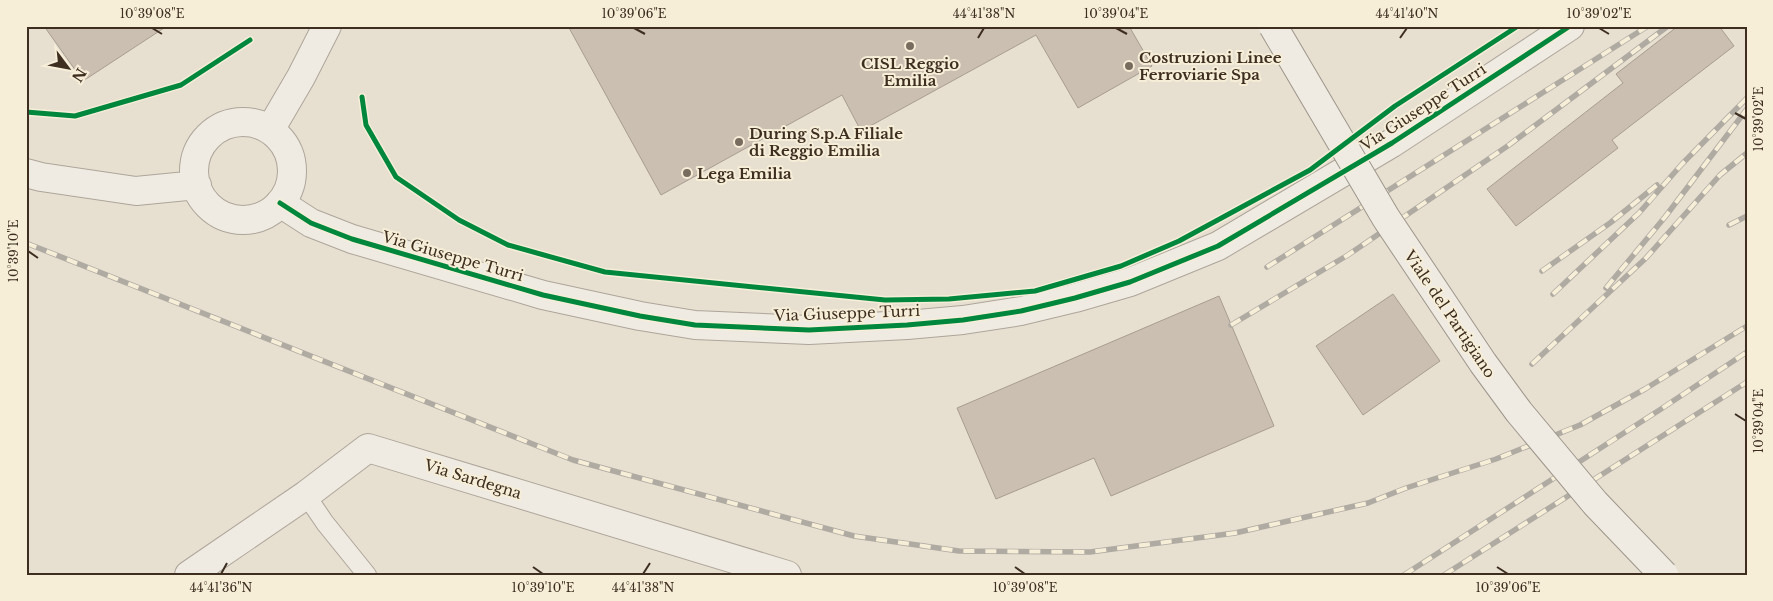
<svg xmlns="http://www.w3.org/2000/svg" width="1773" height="601" font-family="'Libre Baskerville',serif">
  <rect width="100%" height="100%" fill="#e7e0d1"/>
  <path fill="#cbbfb2" stroke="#a89c90" d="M 44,26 L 167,26 L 83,81 Z
    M 568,26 L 1129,26 L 1152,66 L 1078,108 L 1036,35 L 861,131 L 842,95 L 661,195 Z
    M 1678,26 L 1719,26 L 1734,46 L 1612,140 L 1618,148 L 1516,226 L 1487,189 L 1623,83 L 1616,74 Z
    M 1393,294 L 1440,361 L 1363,415 L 1316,346 Z
    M 1219,296 L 1274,426 L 1111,496 L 1094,458 L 996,499 L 957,408 Z"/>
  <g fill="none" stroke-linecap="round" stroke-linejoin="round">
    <defs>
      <path id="service" d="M 306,495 L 325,523 L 367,575"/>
      <path id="minor" d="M 280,203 L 311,223 L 352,239 L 543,295 L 640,316 L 695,325 L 809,330 L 907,325 L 963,320 L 1021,311 L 1075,298 L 1130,282 L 1218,246 L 1392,143 L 1570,26
        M 189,575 L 306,495 L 368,448 L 787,575"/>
      <path id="tertiary" d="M194 171a49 49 0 1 1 98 0a49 49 0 1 1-98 0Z
        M 270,130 L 301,77 L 327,26
        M 26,173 L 41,177 L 136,191 L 197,185"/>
    </defs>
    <use href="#service" stroke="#ada599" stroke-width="20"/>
    <use href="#minor" stroke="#ada599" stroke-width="30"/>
    <use href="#tertiary" stroke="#ada599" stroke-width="30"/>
    <use href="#service" stroke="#efebe3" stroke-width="18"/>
    <use href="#minor" stroke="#efebe3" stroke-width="28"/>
    <use href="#tertiary" stroke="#efebe3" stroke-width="28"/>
    <defs>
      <path id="rail" d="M 1729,225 L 1747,216
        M 26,243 L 573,460 L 854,536 L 959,551 L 1090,552 L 1235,533 L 1368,503 L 1406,488 L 1496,459 L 1580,425 L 1645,389 L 1747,326
        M 1267,267 L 1648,26
        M 1542,271 L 1610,223 L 1657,185
        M 1606,288 L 1665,217 L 1747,109
        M 1553,294 L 1639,213 L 1682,164 L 1747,98
        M 1231,325 L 1348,255 L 1509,145 L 1668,26
        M 1532,364 L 1646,258 L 1720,175 L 1747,153
        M 1404,575 L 1661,409 L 1747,352
        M 1444,575 L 1747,382"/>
    </defs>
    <use href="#rail" stroke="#afaaa2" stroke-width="5.5"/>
    <use href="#rail" stroke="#f7eed8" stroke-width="4" stroke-dasharray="11" stroke-linecap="butt"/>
    <defs>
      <path id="secondary-bridge" d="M 1273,26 L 1386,218 L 1483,363 L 1519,412 L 1595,503 L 1664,575"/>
    </defs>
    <use href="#secondary-bridge" stroke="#9c958a" stroke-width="30" stroke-linecap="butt"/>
    <use href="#secondary-bridge" stroke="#efebe3" stroke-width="28"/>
    <defs>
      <path id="cycleway" d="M 362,97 L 366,125 L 396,177 L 459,220 L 508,245 L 605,272 L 885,300 L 949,299 L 1035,291 L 1121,266 L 1179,241 L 1310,170 L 1395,106 L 1518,26
        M 26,112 L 75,116 L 181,85 L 250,40
        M 280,203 L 311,223 L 352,239 L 543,295 L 640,316 L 695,325 L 809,330 L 907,325 L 963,320 L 1021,311 L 1075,298 L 1130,282 L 1218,246 L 1392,143 L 1570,26"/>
    </defs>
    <use href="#cycleway" stroke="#f7eed8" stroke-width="8"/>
    <use href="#cycleway" stroke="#00873e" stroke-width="5"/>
  </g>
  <path fill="none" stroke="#3d2e20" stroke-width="2" d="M 152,28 L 162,34M 634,28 L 645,34M 1116,28 L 1127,34M 1599,28 L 1609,34M 978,38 L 984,28M 1400,38 L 1407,28M 1735,113 L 1746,119M 28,251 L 38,258M 1735,414 L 1746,421M 533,567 L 543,574M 1015,567 L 1025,574M 1497,567 L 1508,574M 221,574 L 227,563M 643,574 L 650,563"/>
  <g fill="#786c5e" stroke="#f7eed8" stroke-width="2">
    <circle cx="910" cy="46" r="5"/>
    <circle cx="1129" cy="66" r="5"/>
    <circle cx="739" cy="142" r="5"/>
    <circle cx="687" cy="173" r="5"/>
  </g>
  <g text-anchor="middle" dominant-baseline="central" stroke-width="4" stroke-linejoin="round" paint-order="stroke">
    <g font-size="15" font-weight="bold" fill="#3d2e20" stroke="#f7eed8" text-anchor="start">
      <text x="1139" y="57">Costruzioni Linee<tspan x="1139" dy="17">Ferroviarie Spa</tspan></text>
      <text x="910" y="63" text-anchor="middle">CISL Reggio<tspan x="910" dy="17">Emilia</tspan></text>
      <text x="749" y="133">During S.p.A Filiale<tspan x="749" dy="17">di Reggio Emilia</tspan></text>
      <text x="697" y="173">Lega Emilia</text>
    </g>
    <g font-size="15" fill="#3d2e20" stroke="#f7eed8">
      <text transform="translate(1423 107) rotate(-33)">Via Giuseppe Turri</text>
      <text transform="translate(453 256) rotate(16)">Via Giuseppe Turri</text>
      <text transform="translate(847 313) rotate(-2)">Via Giuseppe Turri</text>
      <text transform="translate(1450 314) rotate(56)">Viale del Partigiano</text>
      <text transform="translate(473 479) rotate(17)">Via Sardegna</text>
    </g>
  </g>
  <rect width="1773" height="601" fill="none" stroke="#f7eed8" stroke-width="55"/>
  <g transform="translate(68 68) rotate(122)" stroke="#f7eed8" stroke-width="4" paint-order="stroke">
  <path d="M0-4L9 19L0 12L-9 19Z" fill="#3d2e20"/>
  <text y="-8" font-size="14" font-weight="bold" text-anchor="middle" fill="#3d2e20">N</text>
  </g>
  <rect x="28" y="28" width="1718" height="546" fill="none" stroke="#3d2e20" stroke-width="2"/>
  <g font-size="12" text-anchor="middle" fill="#3d2e20">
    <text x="152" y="18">10°39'08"E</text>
    <text x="634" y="18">10°39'06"E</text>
    <text x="984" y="18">44°41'38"N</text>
    <text x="1116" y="18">10°39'04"E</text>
    <text x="1407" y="18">44°41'40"N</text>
    <text x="1599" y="18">10°39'02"E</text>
    <text transform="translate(1759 119) rotate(-90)" y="4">10°39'02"E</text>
    <text transform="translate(14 251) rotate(-90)" y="4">10°39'10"E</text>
    <text transform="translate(1759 421) rotate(-90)" y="4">10°39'04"E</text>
    <text x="221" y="592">44°41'36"N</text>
    <text x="543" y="592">10°39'10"E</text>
    <text x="643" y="592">44°41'38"N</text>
    <text x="1025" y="592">10°39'08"E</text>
    <text x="1508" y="592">10°39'06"E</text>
  </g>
</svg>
